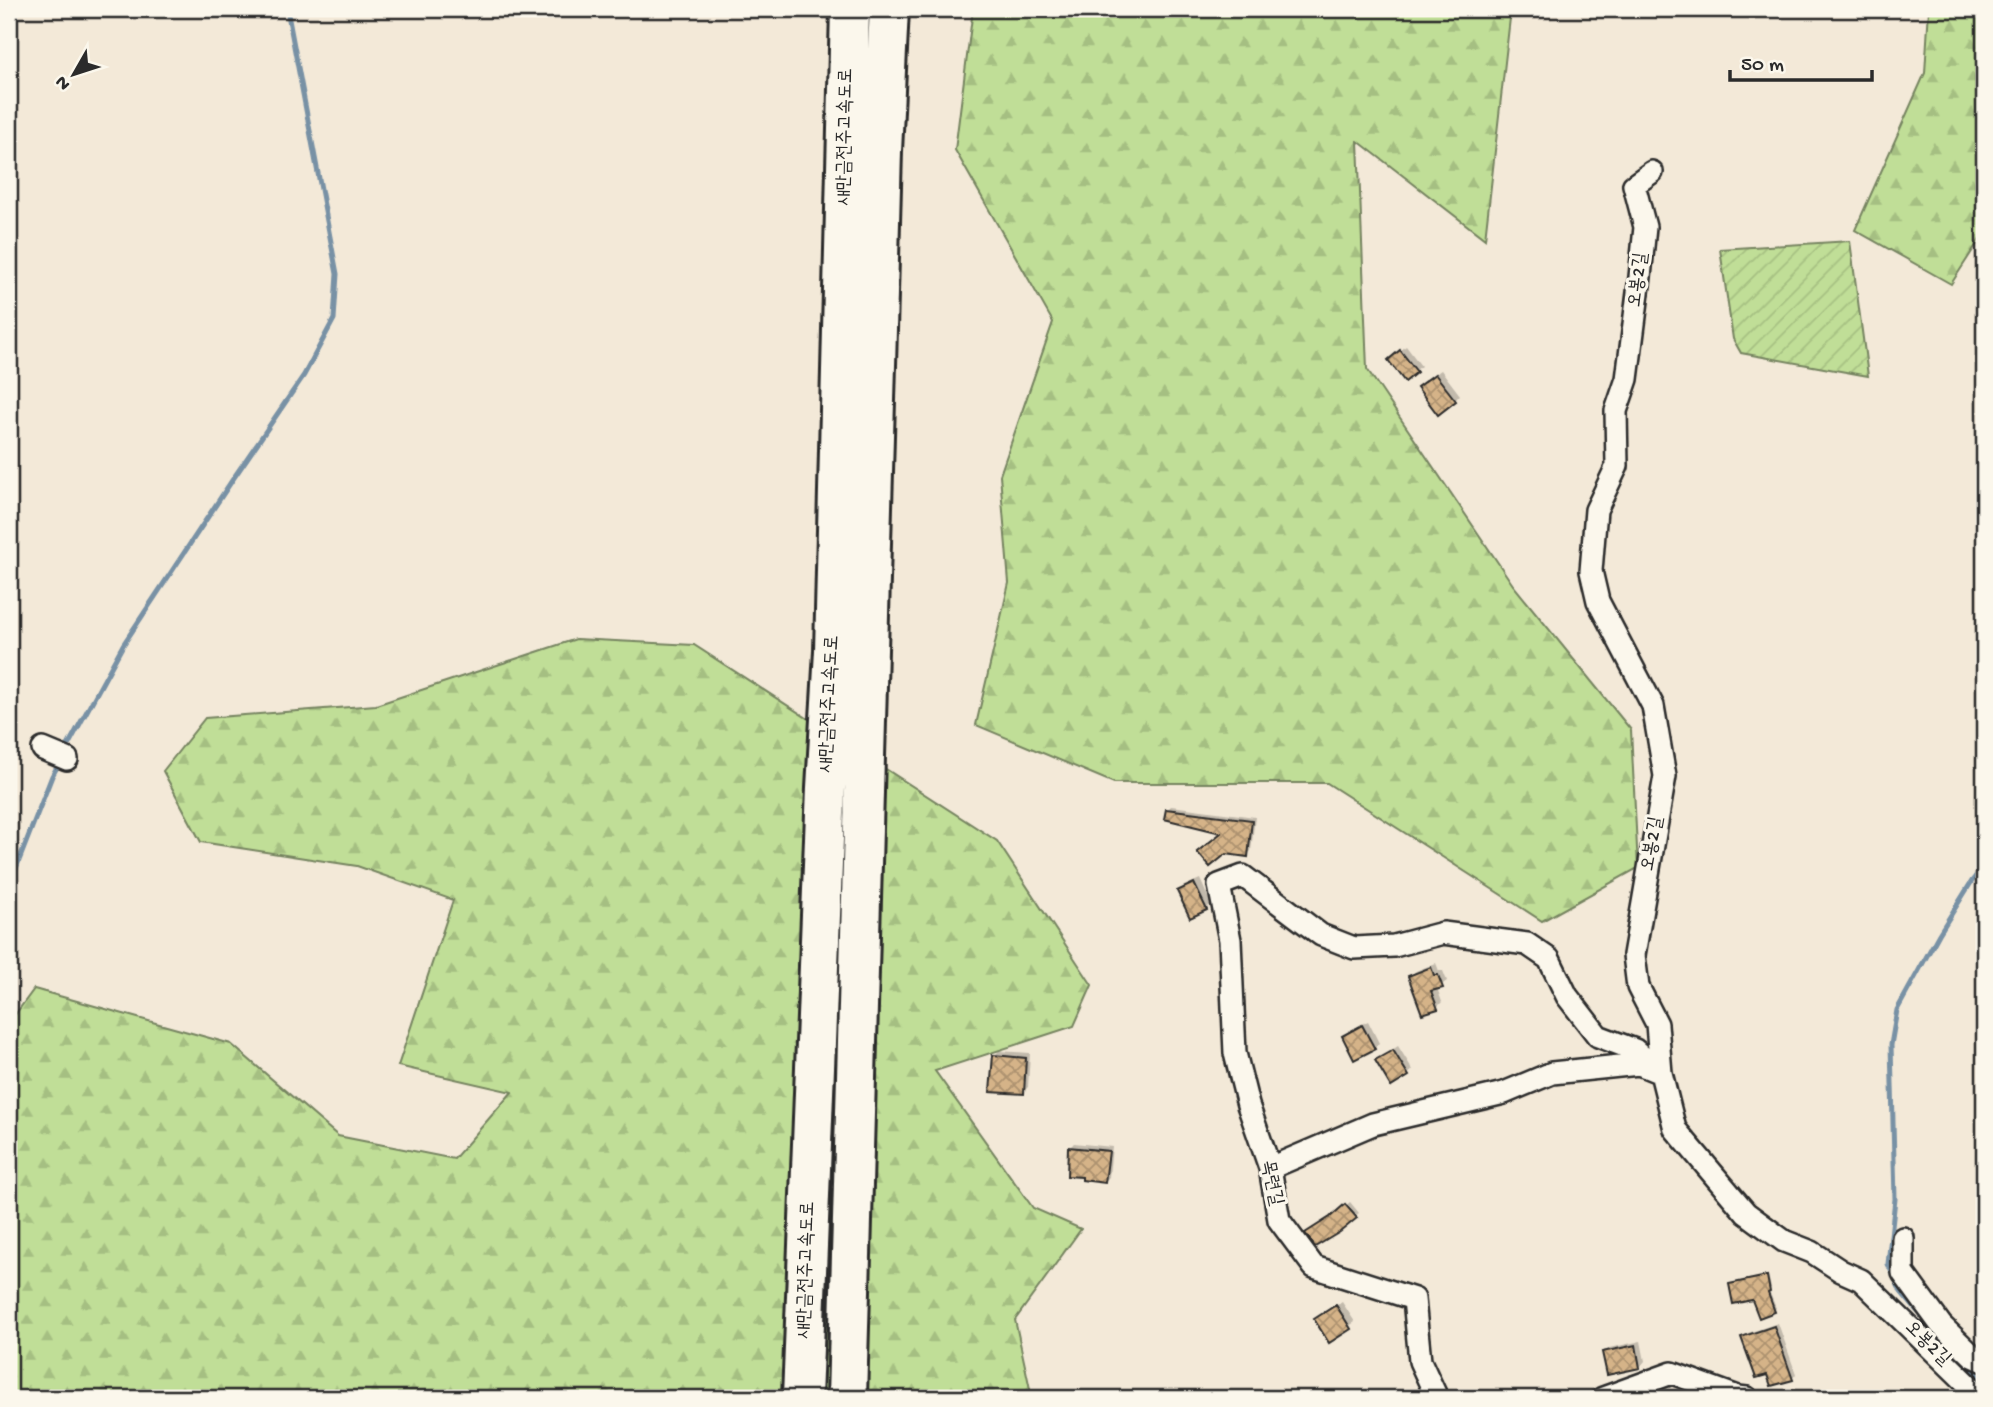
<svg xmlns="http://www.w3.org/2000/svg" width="1993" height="1407" font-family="'Gochi Hand','Poor Story',sans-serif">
  <defs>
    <pattern id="forest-firs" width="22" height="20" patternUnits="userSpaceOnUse" patternTransform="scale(1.75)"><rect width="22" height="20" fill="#c0de97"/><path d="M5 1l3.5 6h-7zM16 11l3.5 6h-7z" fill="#a5bf82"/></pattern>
    <pattern id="garden-furrows" width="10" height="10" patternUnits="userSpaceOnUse" patternTransform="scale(1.75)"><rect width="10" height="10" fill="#c0de97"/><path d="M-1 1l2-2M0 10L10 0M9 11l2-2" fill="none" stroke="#a5bf82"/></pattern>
    <pattern id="building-cross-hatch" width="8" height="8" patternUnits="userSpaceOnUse" patternTransform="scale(1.75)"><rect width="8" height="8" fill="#d5b388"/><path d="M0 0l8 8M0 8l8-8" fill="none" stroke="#ad926f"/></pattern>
  </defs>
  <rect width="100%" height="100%" fill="#f3e9d8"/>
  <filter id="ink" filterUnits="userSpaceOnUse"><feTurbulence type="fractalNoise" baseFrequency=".0143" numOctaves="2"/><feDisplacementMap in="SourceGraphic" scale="14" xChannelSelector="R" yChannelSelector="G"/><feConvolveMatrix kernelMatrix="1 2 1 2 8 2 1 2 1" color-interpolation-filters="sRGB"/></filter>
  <g filter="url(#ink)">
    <path fill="url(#forest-firs)" stroke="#768461" stroke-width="2" d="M 973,9 L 1511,9 L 1485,239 L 1358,141 L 1367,369 L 1513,585 L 1631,730 L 1638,868 L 1542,921 L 1327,783 L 1114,783 L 976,725 L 1009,583 L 1000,475 L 1053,322 L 955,150 Z
      M 1929,9 L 1984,9 L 1984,233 L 1951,284 L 1855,230 L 1925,73 Z
      M 576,639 L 694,645 L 997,841 L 1092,985 L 1074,1026 L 935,1071 L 1033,1208 L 1081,1229 L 1015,1320 L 1032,1398 L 9,1398 L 9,1023 L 34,989 L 231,1044 L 338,1136 L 454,1159 L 512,1092 L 398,1066 L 453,900 L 357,866 L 201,842 L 163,771 L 205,718 L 376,705 Z"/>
    <path fill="url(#garden-furrows)" stroke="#768461" stroke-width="2" d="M 1850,241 L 1868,376 L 1741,353 L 1733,339 L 1720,249 Z"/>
    <path fill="#0003" d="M 1406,346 L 1421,366 L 1406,379 L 1395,355 Z
      M 1441,370 L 1460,395 L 1455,400 L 1424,382 Z
      M 1171,806 L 1255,817 L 1251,851 L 1247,855 L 1224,832 L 1167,810 Z
      M 1200,879 L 1211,904 L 1206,909 L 1179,891 L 1184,886 Z
      M 1436,963 L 1439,971 L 1443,971 L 1447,981 L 1437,988 L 1442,1002 L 1437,1007 L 1410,976 L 1416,971 Z
      M 1368,1021 L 1379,1043 L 1374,1048 L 1344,1036 L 1349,1031 Z
      M 1398,1046 L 1413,1070 L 1407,1075 L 1377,1060 Z
      M 999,1051 L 1030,1053 L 1028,1087 L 1023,1092 L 994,1056 Z
      M 1074,1143 L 1112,1147 L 1109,1177 L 1105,1181 L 1069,1148 Z
      M 1350,1202 L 1359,1213 L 1316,1244 L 1336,1214 Z
      M 1768,1275 L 1771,1288 L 1769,1291 L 1776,1308 L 1774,1310 L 1731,1285 L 1733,1283 Z
      M 1342,1302 L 1355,1322 L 1329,1340 L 1321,1315 Z
      M 1778,1323 L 1796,1374 L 1792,1379 L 1743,1338 L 1748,1333 Z
      M 1641,1341 L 1645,1361 L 1640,1367 L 1604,1353 L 1609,1348 Z"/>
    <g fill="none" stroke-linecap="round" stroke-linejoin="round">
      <path stroke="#7891a5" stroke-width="5" d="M 64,753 L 123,645 L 235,476 L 304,375 L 334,319 L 337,274 L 287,9
        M 9,886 L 52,776 L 60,762
        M 1924,1319 L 1901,1292 L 1888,1264 L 1895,1199 L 1891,1045 L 1897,1010 L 1939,934 L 1972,881 L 1984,866
        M 1942,1340 L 1961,1362 L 1984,1380"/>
    </g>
    <path fill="url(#building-cross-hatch)" stroke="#2b2b2b" stroke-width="2" d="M 1400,350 L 1417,372 L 1405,382 L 1388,360 Z
      M 1435,374 L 1456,401 L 1438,415 L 1417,387 Z
      M 1166,809 L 1252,820 L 1248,857 L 1226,854 L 1210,867 L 1197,852 L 1221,833 L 1164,819 Z
      M 1194,883 L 1207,910 L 1190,918 L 1177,891 Z
      M 1431,967 L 1434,975 L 1438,975 L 1443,988 L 1431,991 L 1438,1009 L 1422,1014 L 1408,976 Z
      M 1362,1025 L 1375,1049 L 1354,1060 L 1342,1036 Z
      M 1393,1050 L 1409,1076 L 1391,1087 L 1375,1060 Z
      M 993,1055 L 1026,1058 L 1024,1094 L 990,1092 Z
      M 1068,1147 L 1109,1151 L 1105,1183 L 1082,1180 L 1082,1177 L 1067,1176 Z
      M 1345,1204 L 1357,1218 L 1340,1232 L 1315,1247 L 1305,1233 L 1330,1217 Z
      M 1767,1276 L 1770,1292 L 1768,1293 L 1775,1312 L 1759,1318 L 1752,1300 L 1733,1304 L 1729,1284 Z
      M 1336,1305 L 1351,1329 L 1329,1343 L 1314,1319 Z
      M 1774,1326 L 1793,1380 L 1771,1386 L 1767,1375 L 1756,1378 L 1741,1337 Z
      M 1636,1345 L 1640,1368 L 1607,1375 L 1602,1352 Z"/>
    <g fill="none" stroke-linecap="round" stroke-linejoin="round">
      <defs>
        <path id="street" d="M 1652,172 L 1634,185 L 1645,227 L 1640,277 L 1627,379 L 1616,411 L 1617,466 L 1596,510 L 1591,571 L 1598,601 L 1653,706 L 1665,776 L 1634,955 L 1638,987 L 1657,1024 L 1661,1073 L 1675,1129 L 1746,1213 L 1784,1241 L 1812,1252 L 1841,1271 L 1861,1280 L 1982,1398
          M 43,749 L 67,759
          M 1270,1168 L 1373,1124 L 1504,1093 L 1552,1073 L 1639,1064 L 1656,1071
          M 1903,1238 L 1903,1273 L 1941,1325 L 1973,1356 L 1984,1361
          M 1437,1398 L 1420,1361 L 1414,1299 L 1314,1267 L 1279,1220 L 1270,1168 L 1248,1105 L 1235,1053 L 1230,940 L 1219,885 L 1243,876 L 1321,935 L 1354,948 L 1394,946 L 1443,933 L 1527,944 L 1549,959 L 1567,996 L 1598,1036 L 1635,1050 L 1661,1073
          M 1603,1398 L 1672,1373 L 1738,1397 L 1747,1398"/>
        <path id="highway" d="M 802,1398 L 826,788 L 834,651 L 850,9
          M 847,1398 L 882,151 L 889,9"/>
      </defs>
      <use href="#street" stroke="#2b2b2b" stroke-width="26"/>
      <use href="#highway" stroke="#2b2b2b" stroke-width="44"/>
      <use href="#street" stroke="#fbf7ec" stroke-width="21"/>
      <use href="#highway" stroke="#fbf7ec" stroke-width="38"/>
    </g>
  </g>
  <g text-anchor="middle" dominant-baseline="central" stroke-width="6" stroke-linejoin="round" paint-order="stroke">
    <g font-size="19" fill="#2b2b2b" stroke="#fbf7ec">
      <text transform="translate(846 137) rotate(-89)">새만금전주고속도로</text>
      <text transform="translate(1639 280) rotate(-83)">오봉2길</text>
      <text transform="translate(830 704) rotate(-87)">새만금전주고속도로</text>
      <text transform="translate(1653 844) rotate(-80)">오봉2길</text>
      <text transform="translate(1271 1183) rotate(78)">목련길</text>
      <text transform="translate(807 1270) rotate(-88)">새만금전주고속도로</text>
      <text transform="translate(1927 1344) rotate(44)">오봉2길</text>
    </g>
  </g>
  <rect width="1993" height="1407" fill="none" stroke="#fbf7ec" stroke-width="35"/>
  <rect x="18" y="18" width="1958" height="1372" fill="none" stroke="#2b2b2b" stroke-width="2.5" filter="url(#ink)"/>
  <g transform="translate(74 74) rotate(231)" stroke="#fbf7ec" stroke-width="5" paint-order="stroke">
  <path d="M0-5L12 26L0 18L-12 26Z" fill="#2b2b2b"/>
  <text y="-10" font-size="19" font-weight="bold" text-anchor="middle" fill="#2b2b2b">N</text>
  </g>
  <path d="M1730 70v10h142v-10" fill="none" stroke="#2b2b2b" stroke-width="3.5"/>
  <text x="1741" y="70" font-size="21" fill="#2b2b2b" stroke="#fbf7ec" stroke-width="5" paint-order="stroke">50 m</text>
</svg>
